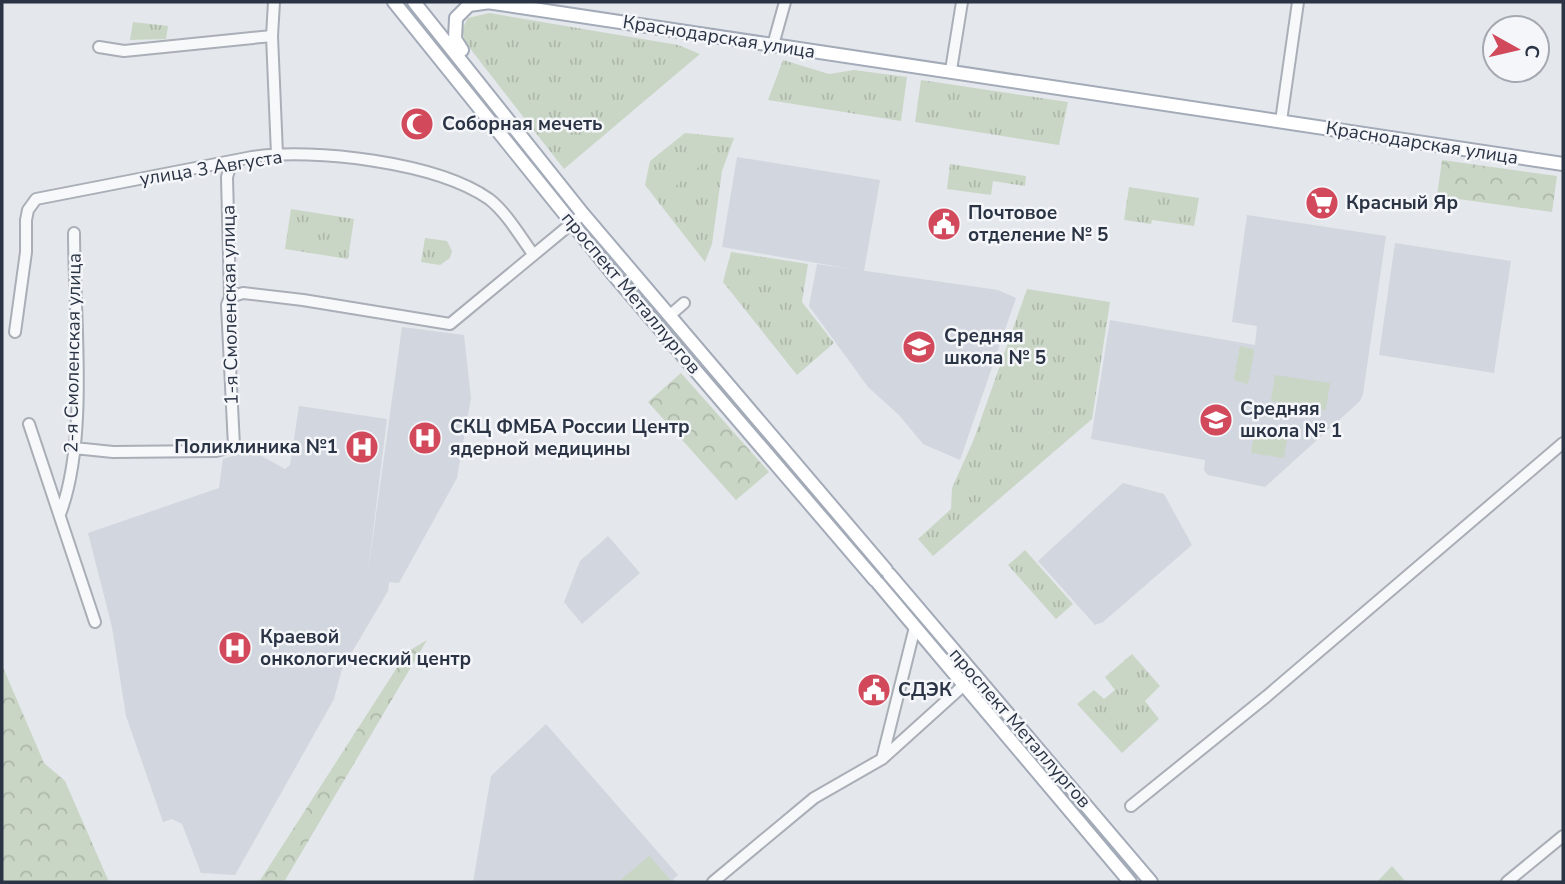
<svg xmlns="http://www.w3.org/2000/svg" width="1565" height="884" font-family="'Nunito Sans',sans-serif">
  <defs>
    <pattern id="forest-crowns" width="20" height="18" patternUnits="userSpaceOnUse" patternTransform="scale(1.75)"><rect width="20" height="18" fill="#c9d6c5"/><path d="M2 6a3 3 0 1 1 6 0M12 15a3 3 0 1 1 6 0" fill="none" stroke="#adb8ab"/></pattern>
    <pattern id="park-tufts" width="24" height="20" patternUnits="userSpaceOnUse" patternTransform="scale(1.75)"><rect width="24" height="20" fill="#c9d6c5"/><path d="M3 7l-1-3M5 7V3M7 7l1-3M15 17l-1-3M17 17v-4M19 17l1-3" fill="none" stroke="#adb8ab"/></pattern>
  </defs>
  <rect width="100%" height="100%" fill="#e4e7ec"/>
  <path fill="#d2d6de" d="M 737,157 L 880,180 L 864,271 L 722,247 Z
    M 1247,215 L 1386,236 L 1363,394 L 1360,401 L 1265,487 L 1208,475 L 1204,470 L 1205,460 L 1091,439 L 1110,320 L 1255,345 L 1257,326 L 1232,322 Z
    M 1395,243 L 1511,261 L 1494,373 L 1379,355 Z
    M 817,264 L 998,290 L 1016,298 L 960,460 L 923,444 L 899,415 L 868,387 L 809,306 Z
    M 402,327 L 464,335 L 471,398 L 457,478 L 399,583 L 389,582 L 388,591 L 342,669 L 334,699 L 235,875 L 201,873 L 182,824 L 172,819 L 163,822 L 126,716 L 112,627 L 88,533 L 219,488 L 223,459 L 251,450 L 285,469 L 290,465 L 299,406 L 387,419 L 367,580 Z
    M 1123,483 L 1164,494 L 1192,545 L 1103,622 L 1095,625 L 1038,561 Z
    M 608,536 L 640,573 L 582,624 L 564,602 L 580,561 Z
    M 546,724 L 678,875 L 673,879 L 676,882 L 473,882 L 491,776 Z"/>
  <path fill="url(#forest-crowns)" d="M 1442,160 L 1557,176 L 1552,212 L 1437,196 Z
    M 681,373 L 769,472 L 736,500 L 648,402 Z
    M 427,640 L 284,882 L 259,882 L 407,652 Z
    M 2,665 L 44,763 L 65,781 L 109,882 L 2,882 Z"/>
  <path fill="url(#park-tufts)" d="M 489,13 L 678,45 L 700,54 L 564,169 L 465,42 L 462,29 L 468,18 Z
    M 133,22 L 168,26 L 166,39 L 130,40 Z
    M 783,60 L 829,74 L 854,70 L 907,77 L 901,121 L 768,100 Z
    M 921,80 L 1068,102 L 1059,145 L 915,122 Z
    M 685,133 L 734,138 L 722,171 L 712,244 L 705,262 L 645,185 L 650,161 Z
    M 950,164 L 1026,176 L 1025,186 L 993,181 L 991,195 L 947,189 Z
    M 1129,187 L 1199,198 L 1194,226 L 1152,220 L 1151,224 L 1124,220 Z
    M 291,209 L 354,219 L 348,259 L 285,249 Z
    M 425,238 L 447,241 L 452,251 L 450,258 L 440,265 L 421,262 Z
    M 731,252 L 808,264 L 802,302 L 834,343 L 797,375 L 723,282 Z
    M 1027,289 L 1110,302 L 1092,419 L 933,556 L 918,539 L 951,509 L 952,488 L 974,439 Z
    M 1025,550 L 1073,604 L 1056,619 L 1008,565 Z
    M 1132,654 L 1160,686 L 1145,701 L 1159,719 L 1122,753 L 1077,704 L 1094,690 L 1104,699 L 1115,690 L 1105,677 Z
    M 1392,866 L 1406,882 L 1377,882 Z"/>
  <path fill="#c9d6c5" d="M 694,145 L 698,145 L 708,155 L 707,160 L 674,187 L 663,175 L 664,172 Z
    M 1240,346 L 1253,349 L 1254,352 L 1248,384 L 1234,380 Z
    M 1275,375 L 1330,383 L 1326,410 L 1271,401 Z
    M 1254,434 L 1287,439 L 1284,458 L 1251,453 Z
    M 649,855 L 672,882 L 618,882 L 649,856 Z"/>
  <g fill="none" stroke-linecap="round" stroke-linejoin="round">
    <defs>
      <path id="minor" d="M 274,2 L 272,36 L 277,154
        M 773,45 L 785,2
        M 99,47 L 124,51 L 272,36
        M 951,70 L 962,2
        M 1281,121 L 1298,2
        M 230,297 L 243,293 L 303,300 L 450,324 L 583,214
        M 669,316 L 684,303
        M 15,332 L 26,252 L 26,220 L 28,210 L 36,199 L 252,157 C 314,148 436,162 489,199 C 506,212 520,236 533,254
        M 29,424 L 95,622
        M 74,448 L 113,452 L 216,451 L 234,446 L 227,305 L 230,297 L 227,177 L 231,164
        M 60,514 C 89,439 74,314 74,233
        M 882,759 L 915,627
        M 1131,806 L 1267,696 L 1563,443
        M 713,882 L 814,798 L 882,759 L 964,685
        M 1507,882 L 1563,836"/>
      <path id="major" d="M 394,2 L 613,274 L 875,580
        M 414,2 L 583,214 L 886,570
        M 487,2 L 1563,164
        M 462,50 L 455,39 L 456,18 L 469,5 L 490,2
        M 889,574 L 1151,882
        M 878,583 L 1130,882"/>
    </defs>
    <use href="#minor" stroke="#a9aeb7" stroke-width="14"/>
    <use href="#major" stroke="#a3abb8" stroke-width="16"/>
    <use href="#minor" stroke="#f7f8fa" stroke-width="10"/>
    <use href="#major" stroke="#fff" stroke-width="12"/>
  </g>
  <defs>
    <symbol id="mosque-disc" viewBox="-11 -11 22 22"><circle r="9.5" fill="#d1495b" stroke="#f4f6f9"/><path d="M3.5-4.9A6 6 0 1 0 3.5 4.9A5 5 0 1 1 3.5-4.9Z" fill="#fff"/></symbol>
    <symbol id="supermarket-disc" viewBox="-11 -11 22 22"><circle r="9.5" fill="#d1495b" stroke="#f4f6f9"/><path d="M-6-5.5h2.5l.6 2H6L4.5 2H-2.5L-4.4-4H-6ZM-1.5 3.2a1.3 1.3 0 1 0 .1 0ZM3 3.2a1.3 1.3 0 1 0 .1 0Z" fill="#fff"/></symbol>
    <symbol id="civic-disc" viewBox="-11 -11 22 22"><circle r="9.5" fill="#d1495b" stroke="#f4f6f9"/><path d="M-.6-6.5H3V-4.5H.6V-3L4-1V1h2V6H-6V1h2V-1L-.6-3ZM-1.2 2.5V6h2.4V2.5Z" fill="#fff"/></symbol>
    <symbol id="school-disc" viewBox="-11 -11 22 22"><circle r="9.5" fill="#d1495b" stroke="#f4f6f9"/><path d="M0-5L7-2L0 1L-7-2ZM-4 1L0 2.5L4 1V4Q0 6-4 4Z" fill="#fff"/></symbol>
    <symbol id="hospital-disc" viewBox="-11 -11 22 22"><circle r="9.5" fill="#d1495b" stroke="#f4f6f9"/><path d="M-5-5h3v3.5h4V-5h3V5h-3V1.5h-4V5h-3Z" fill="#fff"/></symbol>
  </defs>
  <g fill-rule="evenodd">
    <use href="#mosque-disc" x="398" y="105" width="38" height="38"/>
    <use href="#supermarket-disc" x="1303" y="184" width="38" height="38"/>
    <use href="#civic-disc" x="925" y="205" width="38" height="38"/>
    <use href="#school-disc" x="900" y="328" width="38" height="38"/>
    <use href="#school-disc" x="1197" y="401" width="38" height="38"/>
    <use href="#hospital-disc" x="406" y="419" width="38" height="38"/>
    <use href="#hospital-disc" x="343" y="428" width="38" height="38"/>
    <use href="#hospital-disc" x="216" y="629" width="38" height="38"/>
    <use href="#civic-disc" x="855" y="671" width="38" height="38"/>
  </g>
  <g text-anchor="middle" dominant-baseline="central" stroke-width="5" stroke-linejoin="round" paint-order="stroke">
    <g font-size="19" fill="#2b3445" stroke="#f4f6f9">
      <text transform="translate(719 37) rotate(9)">Краснодарская улица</text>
      <text transform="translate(1422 143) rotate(9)">Краснодарская улица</text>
      <text transform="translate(211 168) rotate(-9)">улица 3 Августа</text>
      <text transform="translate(631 293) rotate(50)">проспект Металлургов</text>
      <text transform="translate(230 305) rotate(-91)">1-я Смоленская улица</text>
      <text transform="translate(73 353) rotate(-89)">2-я Смоленская улица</text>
      <text transform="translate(1020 728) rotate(49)">проспект Металлургов</text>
    </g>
    <g font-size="19" font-weight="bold" fill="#2b3445" stroke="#f4f6f9" text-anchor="start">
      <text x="442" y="124">Соборная мечеть</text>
      <text x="1346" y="203">Красный Яр</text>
      <text x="968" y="213">Почтовое<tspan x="968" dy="22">отделение № 5</tspan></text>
      <text x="944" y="336">Средняя<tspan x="944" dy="22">школа № 5</tspan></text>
      <text x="1240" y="409">Средняя<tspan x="1240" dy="22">школа № 1</tspan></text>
      <text x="450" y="427">СКЦ ФМБА России Центр<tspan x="450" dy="22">ядерной медицины</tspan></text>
      <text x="338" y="447" text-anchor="end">Поликлиника №1</text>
      <text x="260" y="637">Краевой<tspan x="260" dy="22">онкологический центр</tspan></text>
      <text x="898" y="690">СДЭК</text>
    </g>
  </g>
  <rect width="1565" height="884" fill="none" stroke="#2b3445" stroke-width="7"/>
  <g transform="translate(1516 49) rotate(98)"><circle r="33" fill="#f4f6f9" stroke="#a4a8b1" stroke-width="2"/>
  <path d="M0-5L12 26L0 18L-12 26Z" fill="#d1495b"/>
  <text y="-10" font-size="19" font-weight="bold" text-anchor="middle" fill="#2b3445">С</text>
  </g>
</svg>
